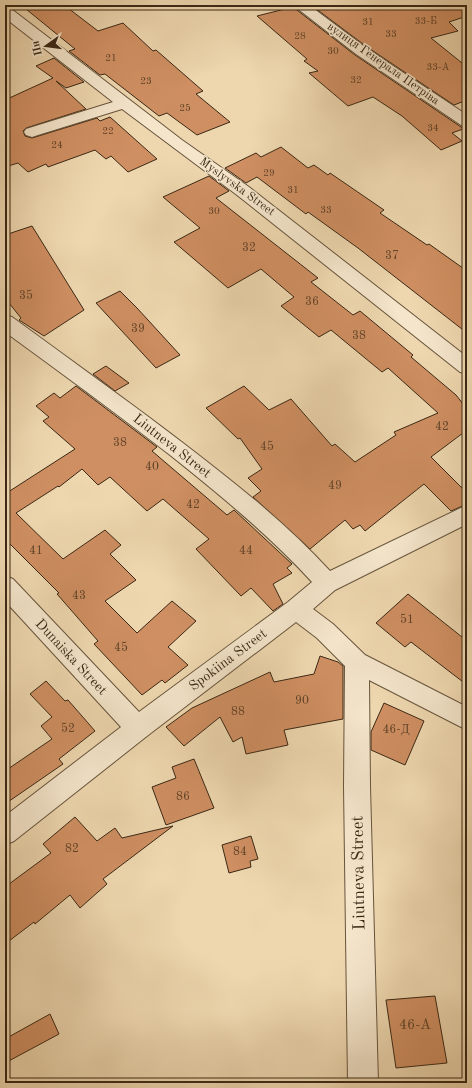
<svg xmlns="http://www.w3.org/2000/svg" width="472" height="1088" font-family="'Old Standard TT',serif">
  <rect width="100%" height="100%" fill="#eed7af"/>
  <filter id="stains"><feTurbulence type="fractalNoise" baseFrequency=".005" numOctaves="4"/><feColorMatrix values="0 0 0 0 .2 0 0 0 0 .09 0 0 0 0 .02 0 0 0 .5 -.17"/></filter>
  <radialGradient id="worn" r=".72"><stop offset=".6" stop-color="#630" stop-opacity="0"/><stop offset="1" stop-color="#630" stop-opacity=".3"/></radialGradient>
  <path fill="#cf8f62" stroke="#3a2815" d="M 21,5 L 64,5 L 98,31 L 123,23 L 153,51 L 156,50 L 203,91 L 196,94 L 230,122 L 197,135 L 167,113 L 159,116 L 105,74 L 100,75 L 69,51 L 75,49 Z
    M 311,5 L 467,5 L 467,16 L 449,22 L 458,31 L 431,38 L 467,67 L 467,100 L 454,105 L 367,47 Z
    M 293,7 L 355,55 L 461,127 L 463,129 L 452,133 L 462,141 L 441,150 L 402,116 L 373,97 L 348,106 L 309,73 L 318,71 L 304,61 L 307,59 L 257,16 Z
    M 54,58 L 84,82 L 66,88 L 56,81 L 86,109 L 26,128 L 23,131 L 25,136 L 32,138 L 97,118 L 100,121 L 110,117 L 157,159 L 128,172 L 111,156 L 106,159 L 95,150 L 48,167 L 46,164 L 28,172 L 18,163 L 5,167 L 5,100 L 53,78 L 36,66 Z
    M 281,147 L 308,168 L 314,165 L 328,175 L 330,173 L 384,210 L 380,213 L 427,245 L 429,244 L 467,271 L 467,333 L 358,248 L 308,212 L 306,214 L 257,177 L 246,183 L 225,168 L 256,153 L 261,157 Z
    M 209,176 L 229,191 L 216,198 L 318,278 L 311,282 L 353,315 L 360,311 L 413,355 L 411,357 L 456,395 L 467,409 L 467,430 L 431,457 L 467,493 L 467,504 L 451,511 L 424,484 L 365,531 L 360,525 L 353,529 L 345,520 L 310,549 L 253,497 L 261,491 L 248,478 L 262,469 L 240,438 L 238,439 L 206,408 L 244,386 L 269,410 L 291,399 L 332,446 L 335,444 L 355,462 L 396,435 L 394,432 L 438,413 L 388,368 L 382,372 L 331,330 L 319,337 L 281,306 L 294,297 L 261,269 L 228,288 L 174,242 L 200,228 L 163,197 Z
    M 32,226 L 84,310 L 44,336 L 19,320 L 21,318 L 5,298 L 5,235 Z
    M 120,291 L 137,308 L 180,355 L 156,368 L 96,303 Z
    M 106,366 L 129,383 L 115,391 L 93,374 Z
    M 76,386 L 157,447 L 152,451 L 227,515 L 234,510 L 292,564 L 287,568 L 292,573 L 273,584 L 283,604 L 273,611 L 251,588 L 241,596 L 196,549 L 209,539 L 163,499 L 147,511 L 110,477 L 98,485 L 82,469 L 59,487 L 58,486 L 16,513 L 63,559 L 105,530 L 121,545 L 110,554 L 136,580 L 105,601 L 137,633 L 172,601 L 196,621 L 168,647 L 188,665 L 165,683 L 162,680 L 142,695 L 94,644 L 98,641 L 57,594 L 59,593 L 5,539 L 5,494 L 75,449 L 43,421 L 49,417 L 36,406 L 54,393 L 60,398 Z
    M 408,594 L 467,641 L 467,685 L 411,642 L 405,647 L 376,623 Z
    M 320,656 L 338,662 L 343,666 L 343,719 L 284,730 L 288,745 L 246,754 L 242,737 L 233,742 L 220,717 L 184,746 L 166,727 L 192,708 L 270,672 L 274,682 L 314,674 Z
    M 46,681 L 65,701 L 68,700 L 95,731 L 59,759 L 63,764 L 5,804 L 5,771 L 52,739 L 41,726 L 52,717 L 30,694 Z
    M 384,703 L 424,721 L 405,765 L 371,750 L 371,732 Z
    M 194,759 L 214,808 L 166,825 L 152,787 L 176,778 L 172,767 Z
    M 75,817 L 97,841 L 115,828 L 122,838 L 173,826 L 103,879 L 107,884 L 80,908 L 70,895 L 35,924 L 34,922 L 5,944 L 5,887 L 51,853 L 43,844 Z
    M 251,836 L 258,859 L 250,861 L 251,867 L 229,873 L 222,845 Z
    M 435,996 L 447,1063 L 396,1068 L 386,1000 Z
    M 50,1014 L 59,1034 L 5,1063 L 5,1039 Z"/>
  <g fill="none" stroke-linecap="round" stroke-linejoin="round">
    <defs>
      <path id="minor" d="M 293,5 L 309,5 L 366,48 L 467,115 L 467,127 L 461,125 L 356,54 Z
        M 5,7 L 10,8 L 182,140 L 249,187 L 467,357 L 467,374 L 460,372 L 237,195 L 122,109 L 38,135 L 32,137 L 26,135 L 24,132 L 26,129 L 113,102 L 5,18 Z
        M 5,315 L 12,317 C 69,359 127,400 183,443 C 235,483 286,523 330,571 L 467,505 L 467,524 L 335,590 L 313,609 L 333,624 L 365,655 L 467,707 L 467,730 L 369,680 L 370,786 L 378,1083 L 348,1083 L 344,786 L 345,666 L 317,638 L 296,622 L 147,736 L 14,841 L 5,845 L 5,816 L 121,727 L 5,601 L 5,576 L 13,579 L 139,712 L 288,602 L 312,582 C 269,535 220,495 170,455 C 116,413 60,372 5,332 Z"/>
    </defs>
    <use href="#minor" stroke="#67543c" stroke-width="2"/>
    <use href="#minor" fill="#f4e5cb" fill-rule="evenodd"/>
  </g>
  <g text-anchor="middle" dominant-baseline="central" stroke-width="3" stroke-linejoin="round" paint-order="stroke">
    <g font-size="10" fill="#5f4228">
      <text x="426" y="21">33-Б</text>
      <text x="368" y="22">31</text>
      <text x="391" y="34">33</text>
      <text x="300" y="36">28</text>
      <text x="333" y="51">30</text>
      <text x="111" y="58">21</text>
      <text x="438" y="67">33-А</text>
      <text x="356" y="80">32</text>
      <text x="146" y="81">23</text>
      <text x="185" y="108">25</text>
      <text x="433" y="128">34</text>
      <text x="108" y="131">22</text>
      <text x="57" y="145">24</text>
      <text x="269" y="173">29</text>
      <text x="293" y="190">31</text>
      <text x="326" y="210">33</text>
      <text x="214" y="211">30</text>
    </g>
    <g font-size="12" fill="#3a2815" stroke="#f4e5cb">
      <text transform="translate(383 64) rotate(35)">вулиця Генерала Петріва</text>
      <text transform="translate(237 187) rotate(36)">Myslyvska Street</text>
    </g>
    <g font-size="12" fill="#5f4228">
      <text x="249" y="248">32</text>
      <text x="392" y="256">37</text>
      <text x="26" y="296">35</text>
      <text x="312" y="302">36</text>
      <text x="138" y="329">39</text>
      <text x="359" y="336">38</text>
      <text x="442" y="427">42</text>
      <text x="120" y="443">38</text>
      <text x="267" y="447">45</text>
      <text x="152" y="467">40</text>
      <text x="335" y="486">49</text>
      <text x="193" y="505">42</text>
      <text x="36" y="551">41</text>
      <text x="246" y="551">44</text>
      <text x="79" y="596">43</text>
      <text x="407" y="620">51</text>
      <text x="121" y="648">45</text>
      <text x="302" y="701">90</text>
      <text x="238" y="712">88</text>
      <text x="68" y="729">52</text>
      <text x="396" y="730">46-Д</text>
      <text x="183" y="797">86</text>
      <text x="72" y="849">82</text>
      <text x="240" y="852">84</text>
    </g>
    <g font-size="14" fill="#3a2815" stroke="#f4e5cb">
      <text transform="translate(172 446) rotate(38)">Liutneva Street</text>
      <text transform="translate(71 657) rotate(47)">Dunaiska Street</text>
      <text transform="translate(228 660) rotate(-37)">Spokiina Street</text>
    </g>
    <g font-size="14" fill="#5f4228">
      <text x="415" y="1025">46-А</text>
    </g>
    <g font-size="17" fill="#3a2815" stroke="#f4e5cb">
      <text transform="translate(359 873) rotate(-91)">Liutneva Street</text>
    </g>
  </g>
  <rect width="472" height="1088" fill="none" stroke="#eed7af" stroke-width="20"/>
  <rect x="6" y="6" width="460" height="1076" fill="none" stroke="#3a2815" stroke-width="2"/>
  <rect x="10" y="10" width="452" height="1068" fill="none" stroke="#3a2815"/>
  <g transform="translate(46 46) rotate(256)" stroke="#f4e5cb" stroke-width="3" paint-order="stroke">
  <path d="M0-3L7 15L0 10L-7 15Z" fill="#3a2815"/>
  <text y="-6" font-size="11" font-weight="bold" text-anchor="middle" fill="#3a2815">Пн</text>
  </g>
  <rect width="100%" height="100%" filter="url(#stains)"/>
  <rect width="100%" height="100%" fill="url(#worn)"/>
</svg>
